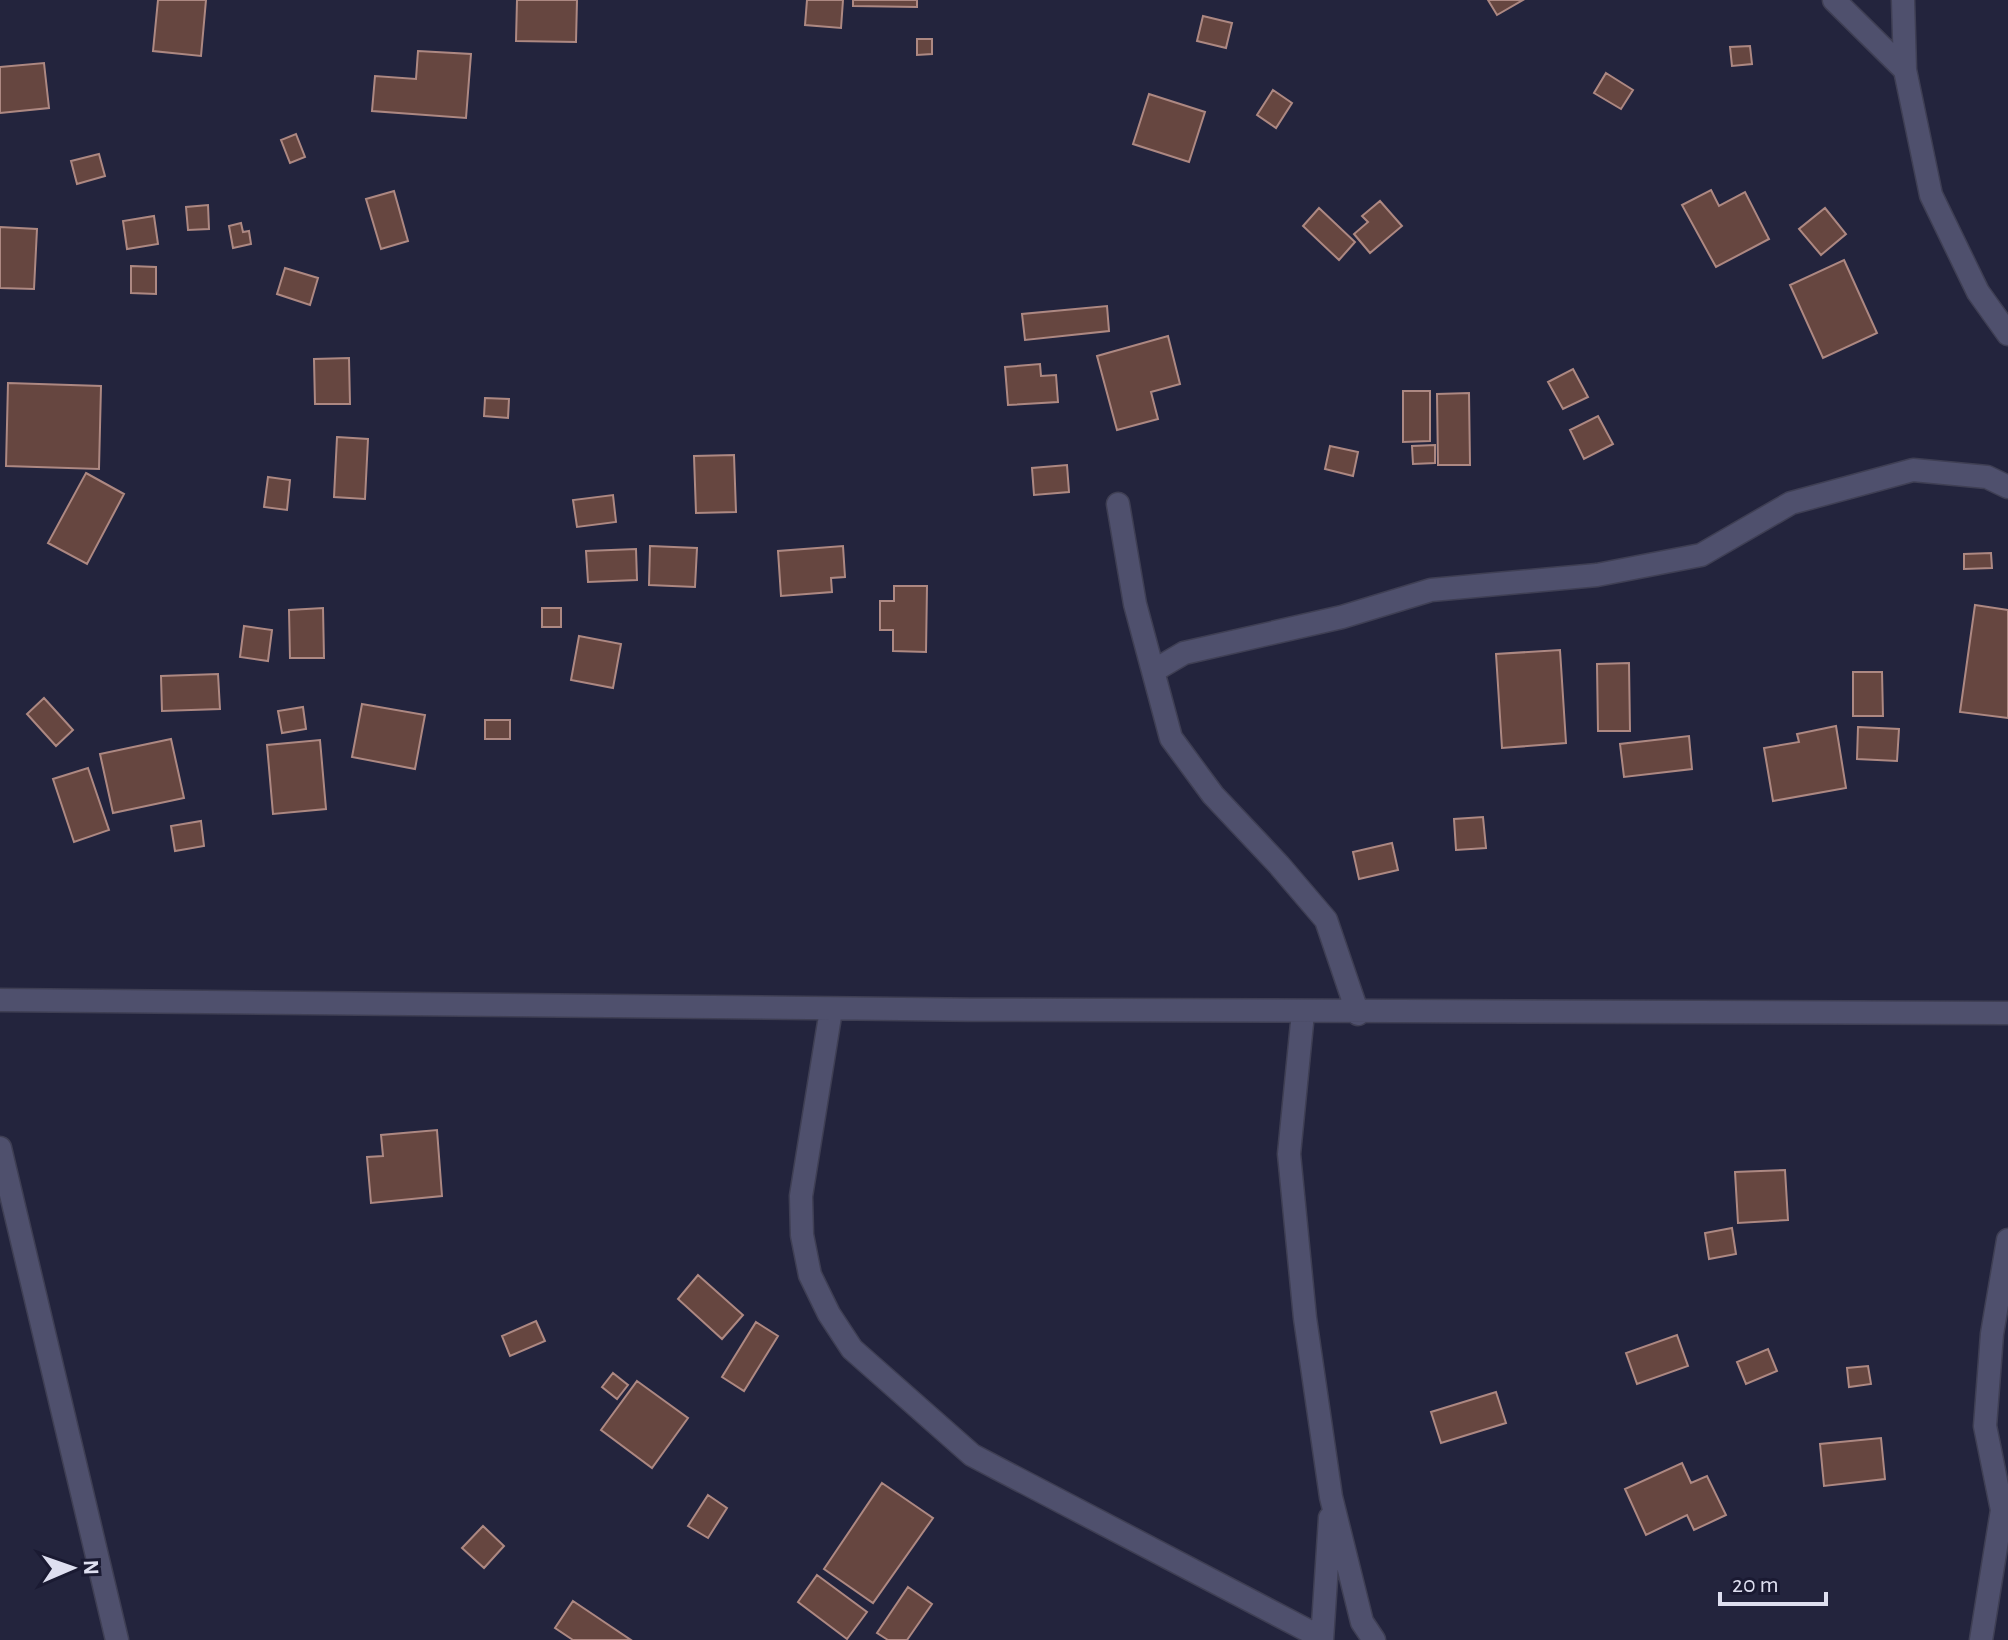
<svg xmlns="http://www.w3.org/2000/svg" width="2008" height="1640" font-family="'Alegreya Sans',sans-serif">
  <rect width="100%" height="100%" fill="#23243d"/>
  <path fill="#664640" stroke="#ad8882" stroke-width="2" d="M 158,0 L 206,0 L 201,56 L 153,51 Z
    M 517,0 L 577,0 L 576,42 L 516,41 Z
    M 807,0 L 843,0 L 841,28 L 805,25 Z
    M 853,0 L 917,0 L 917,7 L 853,6 Z
    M 1488,0 L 1523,0 L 1497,15 Z
    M 1203,16 L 1232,23 L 1226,48 L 1197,41 Z
    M 917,39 L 932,39 L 932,54 L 917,55 Z
    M 1750,46 L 1752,64 L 1732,66 L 1730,47 Z
    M 418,51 L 471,54 L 466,118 L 372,111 L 375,76 L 416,79 Z
    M 44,63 L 49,108 L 0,113 L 0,67 Z
    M 1606,73 L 1633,90 L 1621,109 L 1594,93 Z
    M 1273,90 L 1292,103 L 1276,128 L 1257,115 Z
    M 1149,94 L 1205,112 L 1189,162 L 1133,144 Z
    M 296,134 L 305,157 L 290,163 L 281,140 Z
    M 99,154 L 105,176 L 77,184 L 71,161 Z
    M 1711,190 L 1719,206 L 1745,192 L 1769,239 L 1716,267 L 1682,205 Z
    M 394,191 L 408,241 L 381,249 L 366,199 Z
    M 1380,201 L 1402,226 L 1370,253 L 1354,234 L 1368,222 L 1362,216 Z
    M 208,205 L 209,229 L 188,230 L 186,207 Z
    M 1319,208 L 1355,242 L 1339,260 L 1303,226 Z
    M 1825,208 L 1846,234 L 1821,255 L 1799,229 Z
    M 154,216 L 158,244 L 127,249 L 123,221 Z
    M 241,223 L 243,232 L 249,231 L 251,244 L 233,248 L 229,226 Z
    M 0,227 L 37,229 L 34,289 L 0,288 Z
    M 1844,260 L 1877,333 L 1823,358 L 1790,285 Z
    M 131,266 L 156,267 L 156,294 L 131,293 Z
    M 285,268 L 318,278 L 310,305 L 277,294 Z
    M 1107,306 L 1109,331 L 1025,340 L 1022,314 Z
    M 1168,336 L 1180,384 L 1151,392 L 1158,419 L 1117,430 L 1097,356 Z
    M 349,358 L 350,404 L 315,404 L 314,359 Z
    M 1040,364 L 1041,376 L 1056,375 L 1058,402 L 1008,405 L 1005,367 Z
    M 1573,369 L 1588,397 L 1563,409 L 1548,382 Z
    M 8,383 L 101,386 L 99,469 L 6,466 Z
    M 1403,391 L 1430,391 L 1430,441 L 1403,442 Z
    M 1469,393 L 1470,465 L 1438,465 L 1437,394 Z
    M 485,398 L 509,399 L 508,418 L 484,416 Z
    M 1598,416 L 1613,444 L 1584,459 L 1570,430 Z
    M 337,437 L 368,439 L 365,499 L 334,497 Z
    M 1435,445 L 1435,463 L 1413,464 L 1412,446 Z
    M 1330,446 L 1358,452 L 1353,476 L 1325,469 Z
    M 734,455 L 736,512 L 696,513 L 694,456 Z
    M 1067,465 L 1069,492 L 1034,495 L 1032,468 Z
    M 86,473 L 124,494 L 87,564 L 48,543 Z
    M 268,477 L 290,480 L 287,510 L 264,507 Z
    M 613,495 L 616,522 L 577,527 L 573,500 Z
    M 650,546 L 697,548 L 695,587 L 649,585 Z
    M 843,546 L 845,577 L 831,578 L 832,592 L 781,596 L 778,551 Z
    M 636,549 L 637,580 L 588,582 L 586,551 Z
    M 1991,553 L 1992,568 L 1964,569 L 1964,554 Z
    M 894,586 L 927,586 L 926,652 L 893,651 L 893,630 L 880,630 L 880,601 L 894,601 Z
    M 1975,605 L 2008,610 L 2008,718 L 1960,712 Z
    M 323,608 L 324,658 L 290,658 L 289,610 Z
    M 542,608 L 561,608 L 561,627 L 542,627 Z
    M 244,626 L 272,630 L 268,661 L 240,657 Z
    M 579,636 L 621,644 L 613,688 L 571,680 Z
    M 1560,650 L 1566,743 L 1502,748 L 1496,654 Z
    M 1629,663 L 1630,731 L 1598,731 L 1597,664 Z
    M 1853,672 L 1882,672 L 1883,716 L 1853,716 Z
    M 218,674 L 220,709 L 162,711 L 161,676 Z
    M 44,698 L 73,730 L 56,746 L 27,714 Z
    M 362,704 L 425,715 L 415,769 L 352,757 Z
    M 303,707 L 306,729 L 282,733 L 278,711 Z
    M 485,720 L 510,720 L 510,739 L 485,739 Z
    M 1836,726 L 1846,788 L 1773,801 L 1764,748 L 1799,742 L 1797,734 Z
    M 1858,727 L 1899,729 L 1897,761 L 1857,759 Z
    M 1689,736 L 1692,769 L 1624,777 L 1620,744 Z
    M 171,739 L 184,798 L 113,813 L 100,754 Z
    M 320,740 L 326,809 L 273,814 L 267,745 Z
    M 88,768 L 109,830 L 74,842 L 53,779 Z
    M 1483,817 L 1486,848 L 1456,850 L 1454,819 Z
    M 201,821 L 204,846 L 175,851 L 171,826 Z
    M 1392,843 L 1398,870 L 1359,879 L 1353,852 Z
    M 437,1130 L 442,1196 L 371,1203 L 367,1157 L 383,1156 L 381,1135 Z
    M 1785,1170 L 1788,1220 L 1738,1223 L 1735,1172 Z
    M 1732,1228 L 1736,1254 L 1709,1259 L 1705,1233 Z
    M 698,1275 L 743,1315 L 722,1339 L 678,1299 Z
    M 536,1321 L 545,1341 L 510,1356 L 502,1336 Z
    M 756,1322 L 778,1336 L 744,1391 L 722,1377 Z
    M 1677,1335 L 1688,1366 L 1637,1384 L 1626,1353 Z
    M 1768,1349 L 1777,1371 L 1746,1384 L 1737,1362 Z
    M 1868,1366 L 1871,1384 L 1849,1387 L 1847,1368 Z
    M 613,1373 L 628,1385 L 617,1399 L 602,1387 Z
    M 637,1381 L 688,1418 L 652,1468 L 601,1430 Z
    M 1496,1392 L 1506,1423 L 1441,1443 L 1431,1412 Z
    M 1881,1438 L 1885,1479 L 1824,1486 L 1820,1444 Z
    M 1682,1463 L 1691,1483 L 1707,1476 L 1726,1515 L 1694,1530 L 1687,1515 L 1646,1535 L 1625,1489 Z
    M 882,1483 L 933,1518 L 873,1603 L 824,1569 Z
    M 708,1495 L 727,1508 L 708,1538 L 688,1526 Z
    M 483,1526 L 504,1546 L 484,1568 L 462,1548 Z
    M 817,1575 L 867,1612 L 847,1639 L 798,1602 Z
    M 908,1587 L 932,1604 L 907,1640 L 888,1640 L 877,1633 Z
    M 573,1601 L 631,1640 L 573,1640 L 555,1628 Z"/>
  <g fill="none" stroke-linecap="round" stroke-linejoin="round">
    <defs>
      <path id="minor" d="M 1834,0 L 1905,70
        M 1903,0 L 1905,70 L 1931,195 L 1978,292 L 2008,334
        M 1118,504 L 1135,604 L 1171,738 L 1213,795 L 1279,865 L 1326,920 L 1358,1014
        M 1155,670 L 1184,653 L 1342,617 L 1431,590 L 1597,575 L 1701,555 L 1791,503 L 1913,470 L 1987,477 L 2008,487
        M 0,1000 C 669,1008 1339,1014 2008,1013
        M 831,1010 L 801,1196 L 802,1235 L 810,1275 L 829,1314 L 852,1349 L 972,1455 L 1322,1638
        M 1303,1013 L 1289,1154 L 1305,1318 L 1331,1497 L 1362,1622 L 1374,1640
        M 0,1148 L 117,1640
        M 1322,1640 L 1330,1518
        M 1981,1640 L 2002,1510 L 1985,1426 L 1992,1334 L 2008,1240"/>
    </defs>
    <use href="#minor" stroke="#3f3f54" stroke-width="25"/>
    <use href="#minor" stroke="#4f506d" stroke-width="22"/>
  </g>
  <g transform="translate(72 1568) rotate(88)" stroke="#1a1a32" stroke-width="6" paint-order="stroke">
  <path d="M0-6L14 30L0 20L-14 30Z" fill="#dedff0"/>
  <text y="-12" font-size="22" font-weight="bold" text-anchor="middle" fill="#dedff0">N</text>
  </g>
  <path d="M1720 1592v12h106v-12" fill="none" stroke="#dedff0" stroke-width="4"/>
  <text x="1732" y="1592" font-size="24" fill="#dedff0" stroke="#1a1a32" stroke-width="6" paint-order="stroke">20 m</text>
</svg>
